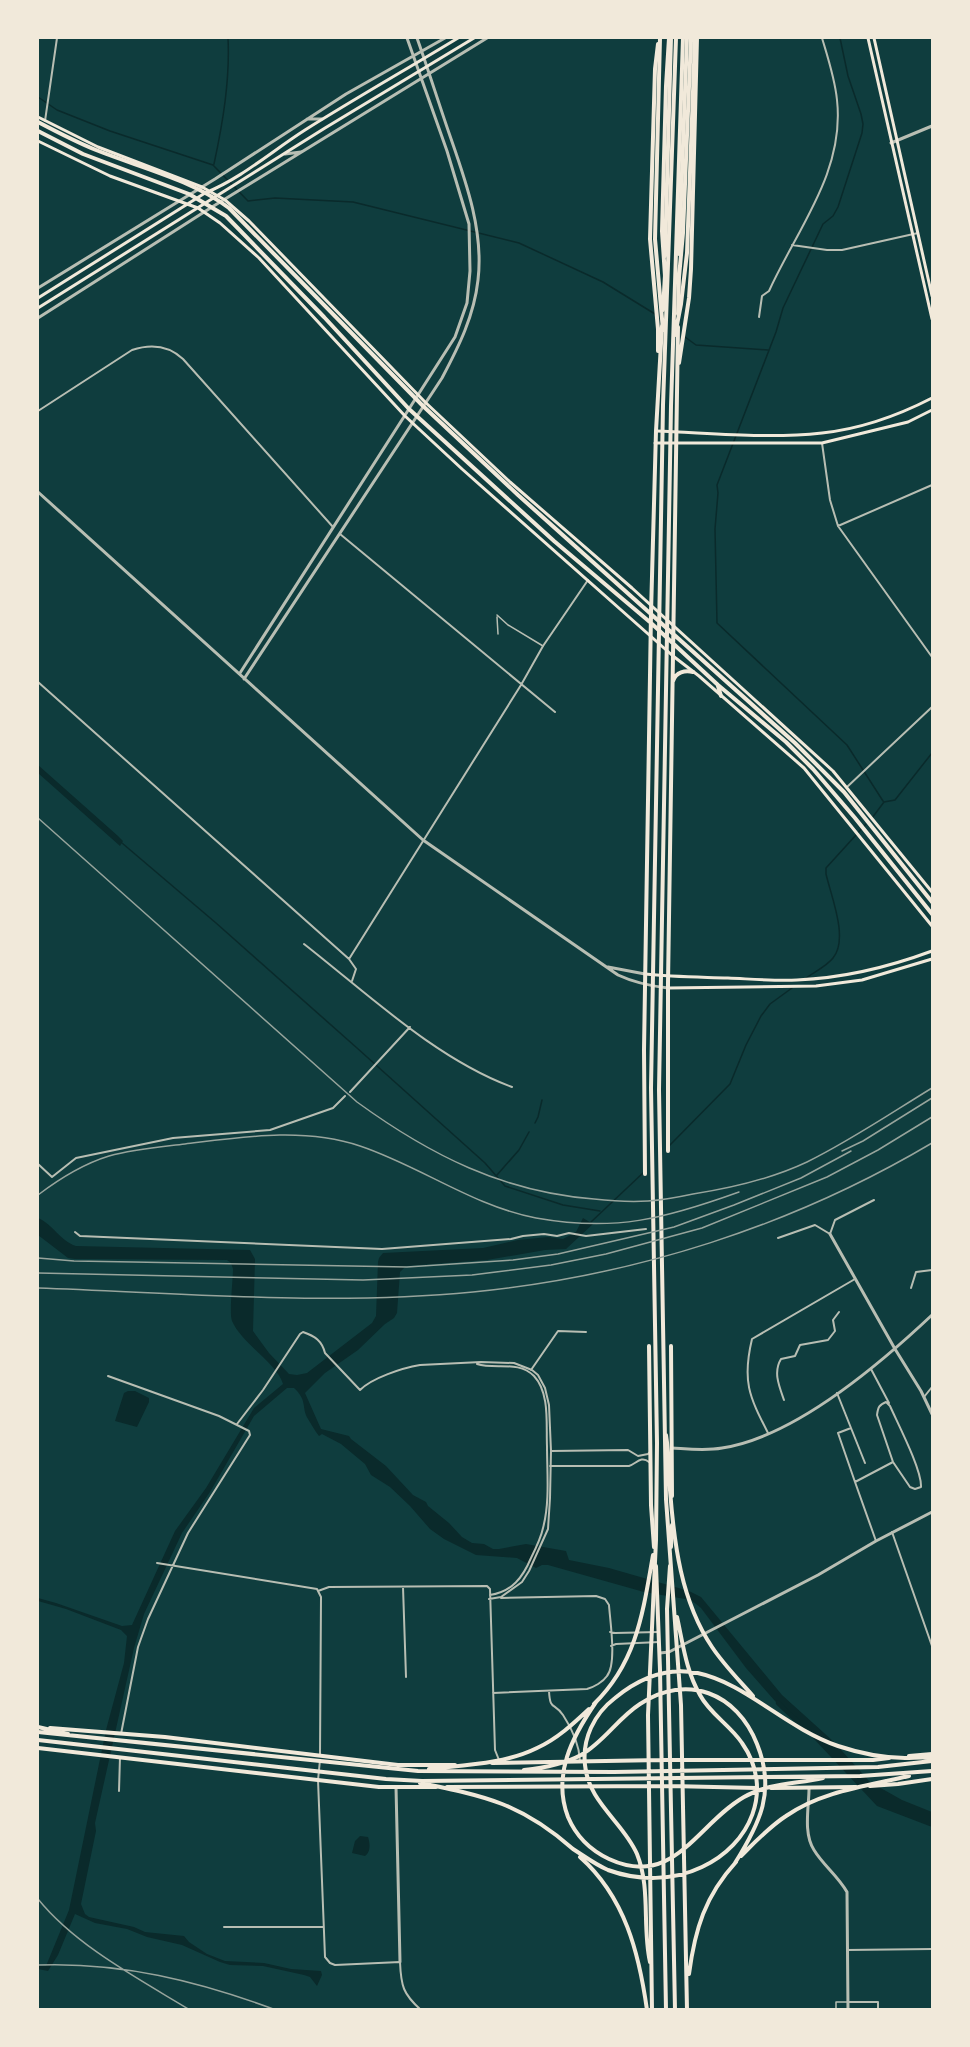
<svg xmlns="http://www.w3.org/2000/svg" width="970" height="2047" font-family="Georgia,serif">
  <rect width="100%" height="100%" fill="#0f3d3e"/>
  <path fill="#0a2a2b" d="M 38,765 L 118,836 L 123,841 L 120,846 L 38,773 Z
    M 38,1218 C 53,1224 60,1241 76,1246 L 250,1250 L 255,1259 L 253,1331 L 269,1353 L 289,1374 L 297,1375 L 307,1373 L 372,1323 L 376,1316 L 378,1262 L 379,1258 L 383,1253 L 483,1248 L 518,1240 L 548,1237 L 563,1239 L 576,1232 L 583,1218 L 593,1224 L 566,1249 L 545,1250 L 487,1260 L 406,1266 L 400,1272 L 397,1313 L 394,1318 L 385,1324 L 358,1350 L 325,1373 L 305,1393 L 321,1429 L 349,1436 L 351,1439 L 386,1466 L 413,1495 L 426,1502 L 428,1506 L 449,1523 L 462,1537 L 472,1543 L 484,1544 L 493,1549 L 499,1549 L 526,1544 L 566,1551 L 569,1560 L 609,1568 L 689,1591 L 701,1597 L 782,1695 L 834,1742 L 870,1782 L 902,1800 L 932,1812 L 932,1827 L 877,1806 L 815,1740 L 775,1701 L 746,1668 L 701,1608 L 691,1600 L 644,1592 L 548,1565 L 542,1565 L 536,1568 L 517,1558 L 476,1555 L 444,1539 L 430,1529 L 410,1506 L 390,1487 L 371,1475 L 365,1464 L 341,1444 L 322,1434 L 319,1436 C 315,1431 311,1424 308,1419 C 301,1407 308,1401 294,1388 L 287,1388 L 254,1416 L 210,1492 L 182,1533 L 144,1614 L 134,1648 L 95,1823 L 96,1831 L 81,1904 L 85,1914 L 89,1917 L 134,1927 L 145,1932 L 184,1936 L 189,1942 L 207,1954 L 225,1961 L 264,1963 L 291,1969 L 321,1971 L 322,1975 L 317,1986 L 310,1977 L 304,1975 L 263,1966 L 230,1965 L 220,1962 L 182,1945 L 147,1937 L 127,1929 L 95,1923 L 75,1914 L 58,1955 L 48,1971 L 38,1969 L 38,1965 L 46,1966 L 69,1910 L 106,1730 L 124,1663 L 127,1636 L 121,1630 L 66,1609 L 38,1601 L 38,1598 L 56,1603 L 122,1626 L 132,1625 L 175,1531 L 206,1488 L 254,1408 L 283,1384 C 278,1364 242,1344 232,1321 C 229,1314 233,1279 233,1269 L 231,1263 L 227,1260 L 75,1259 L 68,1258 L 38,1235 Z
    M 128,1391 L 135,1391 L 149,1398 L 149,1402 L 137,1427 L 115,1421 L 124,1393 Z
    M 360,1836 L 368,1837 C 370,1843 371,1852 365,1856 L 352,1853 L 355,1841 Z"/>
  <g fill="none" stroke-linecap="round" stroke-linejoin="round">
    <path stroke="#0a2a2b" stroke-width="1.5" d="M 840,38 L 848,76 L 861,114 L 863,124 L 862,133 L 838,207 L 833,216 L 823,224 L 783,308 L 776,332 L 717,485 L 718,493 L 715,529 L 717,623 L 847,745 L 883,801
      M 38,97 L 57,110 L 110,131 L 213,165 L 248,201 L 275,198 L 353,202 L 519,243 L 603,282 L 655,314
      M 214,164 C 223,122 230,80 228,38
      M 685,337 L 696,345 L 768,350
      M 872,818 L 884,802 L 895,800 L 932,753
      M 122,843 L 216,923 L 357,1048 L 485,1163 L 505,1186 L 563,1205 L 600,1211
      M 806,978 C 814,972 827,966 833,958 C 849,939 831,896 826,874 L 826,868 L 866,824
      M 535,1123 L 538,1117 L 542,1100
      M 670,1145 L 730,1084 L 746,1045 L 761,1016 L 770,1004 L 792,988
      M 497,1175 L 519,1150 L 529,1132
      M 591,1222 L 644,1172"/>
    <path stroke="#0a2a2b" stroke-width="4.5" d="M 778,1703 L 798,1722"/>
    <path stroke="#b8beb3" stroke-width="1.5" d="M 497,615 L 508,625 L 543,646
      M 497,617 L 498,634
      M 836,2010 L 836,2002 L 848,2002"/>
    <path stroke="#b8beb3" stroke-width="2" d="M 45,121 L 57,38 L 54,38
      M 792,245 L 827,250 L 842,250 L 918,233
      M 759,317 L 762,296 L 769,291 C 797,229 845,172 837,100 C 835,79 828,58 822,38
      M 38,411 L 132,350 C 150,344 168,345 183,359 L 333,527
      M 822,443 L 830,500 L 838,526 L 932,657
      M 838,526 L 932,485
      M 340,534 L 555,712
      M 38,682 L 349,959
      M 847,787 L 932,707
      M 304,944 C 368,994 436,1059 512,1087
      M 352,981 L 356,969 L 349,959 L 521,685 L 543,646 L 588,580
      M 350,1092 L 410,1027
      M 38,1164 L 52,1177 L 76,1158 L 173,1138 L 270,1130 L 333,1108 L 345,1096
      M 75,1232 L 80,1236 L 382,1249 L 511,1239 L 523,1236 L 544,1234 L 557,1236 L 569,1233 L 586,1236 L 646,1229
      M 778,1238 L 815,1225 L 830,1234 L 835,1220 L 874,1200
      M 911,1288 L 916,1272 L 932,1270
      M 477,1364 C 496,1370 518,1360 534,1376 C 550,1393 546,1424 547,1446 C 547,1473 550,1502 543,1528 C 541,1538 536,1548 531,1558 C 523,1577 512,1592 490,1595
      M 871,1369 L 889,1403
      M 531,1370 L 558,1331 L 586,1332
      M 108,1376 L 219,1416 L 249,1431 L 250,1435 L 188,1533 L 148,1619 L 138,1647 L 121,1734
      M 837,1393 L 865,1463
      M 924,1397 L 932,1387
      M 784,1400 C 779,1386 773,1372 781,1359 L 795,1356 L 800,1345 L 828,1340 L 835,1331 L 833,1320 L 839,1312
      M 237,1424 L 263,1390 L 300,1334 L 303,1332 C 315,1336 322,1341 325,1353 L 360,1390 C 372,1378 402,1368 420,1365 L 481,1362 L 514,1363 L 532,1370 L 538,1375 L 545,1388 L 549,1405 L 551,1451 L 550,1498 L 548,1529 L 529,1571 L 522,1582 L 501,1597 L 489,1599
      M 851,1428 L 838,1433 L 855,1482
      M 768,1433 C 749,1396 742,1381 752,1339 L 855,1279
      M 551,1451 L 628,1450 L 638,1456 L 648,1454 L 650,1452
      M 550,1466 L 629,1466 C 636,1464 641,1455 649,1462
      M 892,1532 L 932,1646
      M 876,1541 L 855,1482 L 893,1462 L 877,1415 C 878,1407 879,1405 886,1402 L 890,1406 C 898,1424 922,1470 921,1487 L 915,1489 L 910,1487 L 893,1462
      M 157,1563 L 317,1589 L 321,1597 L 320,1754
      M 403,1587 L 406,1677
      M 318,1591 L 329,1587 L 487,1586 L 490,1589 L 495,1750 L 499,1760
      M 610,1632 L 615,1633 L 658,1632
      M 611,1646 L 616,1644 L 659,1642
      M 549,1691 C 550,1711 554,1702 563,1715 C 573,1730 579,1744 580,1761
      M 493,1693 L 587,1689 C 594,1687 603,1682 607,1676 C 617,1664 610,1621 609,1605 L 605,1599 L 596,1596 L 501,1598
      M 320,1760 L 318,1780 L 325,1957 L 330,1963 L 335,1965 L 400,1962 C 401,1986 403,1994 421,2010
      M 119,1791 L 120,1757
      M 224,1927 L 323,1927
      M 847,1950 L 932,1949
      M 848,2002 L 878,2002 L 878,2010"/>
    <path stroke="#b8beb3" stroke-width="3" d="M 307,119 L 322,119
      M 891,143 L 932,126
      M 285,154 L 301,152
      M 38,288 L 215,179 L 346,94 L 445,38
      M 38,318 L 212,207 L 487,38
      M 38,492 L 423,840 L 618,975 C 635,983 650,986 668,988
      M 240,673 L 455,337 L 467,303 L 470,271 L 469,224 L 447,151 L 407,38
      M 244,679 L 442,378 C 459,346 474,316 478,280 C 484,230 465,179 449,133 C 438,101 428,69 417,38
      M 608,967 L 645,974
      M 830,1234 L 895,1349 L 921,1391 L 932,1414
      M 672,1448 C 689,1449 706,1451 722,1448 C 795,1437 880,1364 932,1315
      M 660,1653 L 669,1652 L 818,1575 L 876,1541 L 932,1512
      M 396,1787 L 400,1962
      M 809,1789 C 809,1807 803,1833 814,1850 C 823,1865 838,1876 847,1892 L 848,2010"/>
    <path stroke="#f1e9da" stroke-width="3" d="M 868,38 L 932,319
      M 874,38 L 932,296
      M 38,117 L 98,147 L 202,187 L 225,200 L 249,221 L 425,402 L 510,482 L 632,588 L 833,771 L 932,892
      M 38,141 L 110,176 L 198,208 L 220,223 L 259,258 L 405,416 L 462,469 L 673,656 L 699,676 L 804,768 L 932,926
      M 38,298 L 205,193 C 242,178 272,151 305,130 C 356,98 407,69 458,38
      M 38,308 L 325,128 L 474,38
      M 656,431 C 711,433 767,439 822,433 C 860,429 899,415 932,398
      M 655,443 L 822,443 L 908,422 L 932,410
      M 645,974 C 673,977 700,977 728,978 C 751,979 774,981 797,980 C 844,978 889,967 932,951
      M 668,988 L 816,986 L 862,980 L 932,959"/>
    <path stroke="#f1e9da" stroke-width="4" d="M 38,122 C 57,132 76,142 96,150 C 141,168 190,179 229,208 L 423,406 L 518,495 L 795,743 L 844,792 L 932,902
      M 38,131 L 83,154 L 189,194 L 226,216 L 324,317 L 409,409 L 554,541 L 651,623 L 718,685 L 786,742 L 813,769 L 855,818 L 932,914
      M 679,254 L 687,38
      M 665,256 L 671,38
      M 663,310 L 665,275
      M 678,314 L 679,276
      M 658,351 L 658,329 L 650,239 L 655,69 L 658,44
      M 679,363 L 689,298 L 691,269 L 697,38
      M 673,681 C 676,672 685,670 693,672
      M 718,686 L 721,696
      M 668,1151 L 668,983 L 678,327
      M 645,1174 L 644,1050 L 651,613 L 656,431 L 662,326
      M 649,1346 L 651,1505 L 654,1547
      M 671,1346 L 672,1496
      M 671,1547 L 672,1525
      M 656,1566 L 660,1670 L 666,2010
      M 670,1566 L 667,1609 L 675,2010
      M 50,1728 L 165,1737 L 398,1765 L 455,1765
      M 38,1748 L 379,1787 L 436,1787
      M 909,1756 L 932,1754
      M 492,1763 L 661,1760 L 873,1760 L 889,1758
      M 870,1786 L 898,1784 L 932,1779
      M 447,1787 L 671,1786 L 757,1788
      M 771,1788 L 856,1787"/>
    <path stroke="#f1e9da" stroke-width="4" d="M 660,38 L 655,239 L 663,330
      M 683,38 L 671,406 L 659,1090 L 666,1499 L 681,1705 L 687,2010
      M 665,276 L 662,231 L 666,86 L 669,38
      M 679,277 L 683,233 L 691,38
      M 675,335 L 681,304 L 687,253 L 695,38
      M 666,1435 C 669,1453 669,1471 670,1490 C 674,1543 681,1601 712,1647 C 724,1665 739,1680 753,1696
      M 596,1702 C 572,1737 552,1775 568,1817 C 576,1836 590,1850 609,1859 C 674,1889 697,1824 744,1797 C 768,1783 797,1784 823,1778
      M 594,1704 C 637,1662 643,1612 653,1555
      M 38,1727 L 68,1734
      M 38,1732 L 418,1771 L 614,1772 L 878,1767 L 932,1761
      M 38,1740 L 386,1779 L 422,1781 L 860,1776 L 932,1771
      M 429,1769 C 464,1765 505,1764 537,1748 C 557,1739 573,1724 589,1709
      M 524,1770 C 544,1768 564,1764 581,1755 C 604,1742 618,1718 640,1704 C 687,1673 737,1693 757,1744 C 776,1791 760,1823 735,1863
      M 420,1783 C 486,1796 522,1804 573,1849
      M 573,1849 C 584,1856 596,1865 608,1870 C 638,1881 673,1881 702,1867 C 750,1845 775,1790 742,1743 C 730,1725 710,1714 700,1695 C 686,1671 683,1644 677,1617
      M 741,1856 C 755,1842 769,1827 786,1816 C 822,1791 867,1786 909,1776
      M 580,1857 C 625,1897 639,1953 647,2010
      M 650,1962 C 642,1927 651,1889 637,1854 C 624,1823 588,1802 585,1765 C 582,1739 594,1714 615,1698 C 703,1626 759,1719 838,1746 C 859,1753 884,1758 905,1758 C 914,1758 923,1757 932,1758
      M 689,1974 C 695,1929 705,1896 736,1862
      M 652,2010 L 648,1715 L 656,1540 L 657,1443 L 651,1088 L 663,405 L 676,38"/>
    <path stroke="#97a49c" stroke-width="1.5" d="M 38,818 L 357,1102 C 430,1155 503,1192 594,1199 C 612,1201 630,1202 648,1201 C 663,1200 679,1197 693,1194 C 732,1188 771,1179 807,1162 C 850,1141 891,1113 932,1088
      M 842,1151 L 863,1141 L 932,1098
      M 38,1195 C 59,1179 83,1164 109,1156 C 134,1149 160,1147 185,1144 C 242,1137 304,1127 360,1146 C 420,1166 473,1206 536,1218 C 615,1232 664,1219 739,1192
      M 38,1258 L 74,1261 L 133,1262 L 407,1267 L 513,1260 L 558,1254 L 674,1227 L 734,1205 L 801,1178 L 851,1151
      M 38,1273 L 363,1280 L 472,1275 L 551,1265 L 606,1254 L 702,1228 L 827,1177 L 878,1150 L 932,1117
      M 38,1288 C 182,1293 329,1306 473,1292 C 635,1276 792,1226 932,1143
      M 38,1899 C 76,1946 139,1979 190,2010
      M 38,1965 C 121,1962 198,1981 276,2010"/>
  </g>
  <rect width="970" height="2047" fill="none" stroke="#f1e9da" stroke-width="78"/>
</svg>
